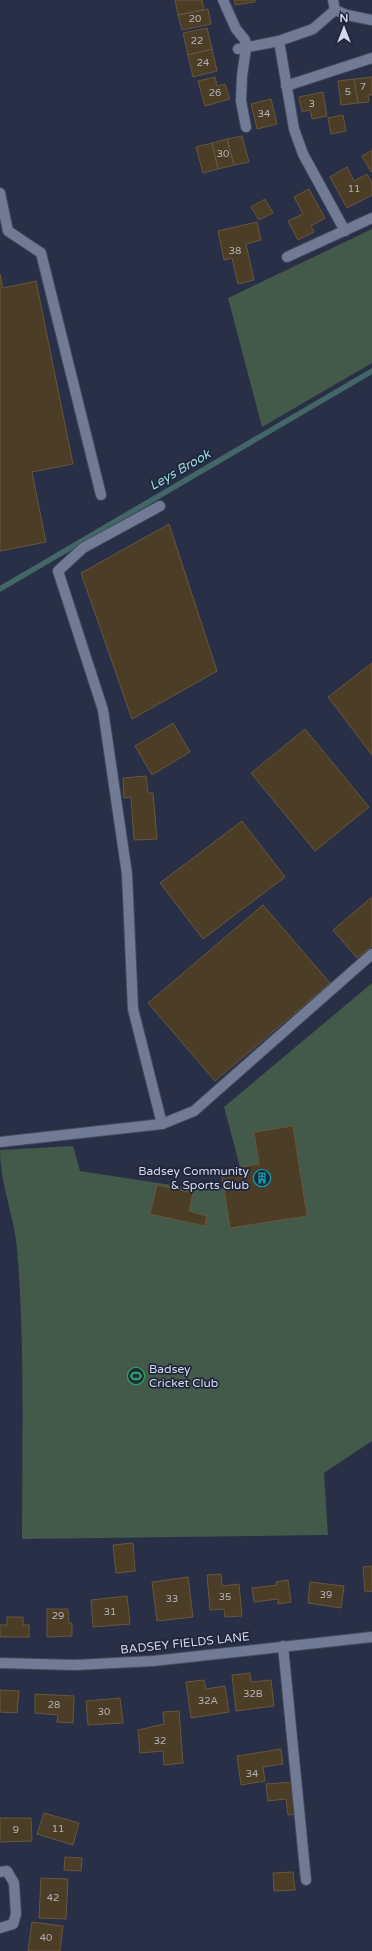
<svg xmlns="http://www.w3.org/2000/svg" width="372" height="1951" font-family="'Varela Round',sans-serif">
  <rect width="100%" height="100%" fill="#282f46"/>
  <path fill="#435949" d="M 372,229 L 372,363 L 262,427 L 228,298 Z
    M 372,983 L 372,1441 L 324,1473 L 328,1535 L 22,1539 C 22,1442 25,1345 17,1248 C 14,1215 0,1184 0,1150 L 73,1146 L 80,1171 L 204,1190 L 223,1188 L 221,1170 L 240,1167 L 224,1107 Z"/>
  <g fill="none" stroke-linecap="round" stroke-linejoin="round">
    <path stroke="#436768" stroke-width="5.5" d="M 0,589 L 372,371"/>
  </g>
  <path fill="#4c3d27" stroke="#67563d" d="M 175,0 L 202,0 L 204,10 L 178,15 Z
    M 234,0 L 255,0 L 255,2 L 235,5 Z
    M 208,9 L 211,24 L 182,30 L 178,15 Z
    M 207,28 L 212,49 L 188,55 L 183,33 Z
    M 212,49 L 217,71 L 193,77 L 188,55 Z
    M 215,77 L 217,86 L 225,84 L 230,99 L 205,106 L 198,81 Z
    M 372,77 L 372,95 L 368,95 L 369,102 L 358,103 L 354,79 Z
    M 354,79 L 358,103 L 341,105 L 338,81 Z
    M 323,92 L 327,116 L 312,119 L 310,110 L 302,112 L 299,97 Z
    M 271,99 L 277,124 L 257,129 L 251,104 Z
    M 343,115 L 346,131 L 331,134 L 328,118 Z
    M 242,136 L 249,162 L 234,165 L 227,139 Z
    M 227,139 L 234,165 L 218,169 L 212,143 Z
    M 212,143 L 218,169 L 203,173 L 196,147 Z
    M 372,150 L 372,171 L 371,172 L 362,156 Z
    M 347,167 L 354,181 L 367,174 L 372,183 L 372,195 L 347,208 L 330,177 Z
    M 309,189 L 325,218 L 311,226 L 314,232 L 298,240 L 288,221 L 303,214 L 294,197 Z
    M 265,199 L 273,213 L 259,220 L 251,207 Z
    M 257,222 L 261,240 L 246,244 L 254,280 L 238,284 L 232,258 L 224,260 L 218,231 Z
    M 0,274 L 3,288 L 36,281 L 73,464 L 32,472 L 46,542 L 0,551 Z
    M 169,524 L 217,671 L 132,719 L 81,573 Z
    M 372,663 L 372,755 L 328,697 Z
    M 173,723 L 190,752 L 152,775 L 135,746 Z
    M 305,729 L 369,807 L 315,851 L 251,773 Z
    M 146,776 L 148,793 L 153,793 L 157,839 L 134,840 L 131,797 L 124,798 L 123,778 Z
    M 242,821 L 285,877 L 203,939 L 160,883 Z
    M 372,897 L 372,946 L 357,958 L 333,930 Z
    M 263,905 L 330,983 L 215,1081 L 148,1003 Z
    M 293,1126 L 307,1216 L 230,1228 L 221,1170 L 259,1164 L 254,1132 Z
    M 157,1185 L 193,1193 L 189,1211 L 207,1216 L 205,1226 L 150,1214 Z
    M 133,1543 L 135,1571 L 116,1573 L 113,1545 Z
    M 372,1566 L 372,1591 L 365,1592 L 363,1567 Z
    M 221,1574 L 222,1586 L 239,1584 L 242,1616 L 225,1617 L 224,1609 L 210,1610 L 207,1575 Z
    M 188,1577 L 193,1617 L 157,1621 L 152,1582 Z
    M 288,1580 L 291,1602 L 278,1604 L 278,1599 L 254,1602 L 252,1588 L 277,1585 L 276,1582 Z
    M 310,1582 L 344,1586 L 341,1608 L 308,1603 Z
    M 127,1596 L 130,1624 L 93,1627 L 91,1600 Z
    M 47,1609 L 68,1609 L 69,1623 L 72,1623 L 72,1636 L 47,1637 Z
    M 7,1617 L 23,1617 L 23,1625 L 29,1625 L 29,1637 L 0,1637 L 0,1625 L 7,1625 Z
    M 250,1673 L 251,1682 L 271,1680 L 274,1706 L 236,1711 L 232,1675 Z
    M 204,1680 L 206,1689 L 225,1686 L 229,1712 L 191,1718 L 186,1682 Z
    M 0,1690 L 19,1691 L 17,1713 L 0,1712 Z
    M 35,1694 L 74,1696 L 73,1723 L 57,1722 L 58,1715 L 35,1713 Z
    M 120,1698 L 123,1723 L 88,1725 L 86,1701 Z
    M 179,1711 L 183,1763 L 164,1765 L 163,1751 L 140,1753 L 138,1730 L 164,1724 L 163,1712 Z
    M 281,1749 L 283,1764 L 263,1767 L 265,1781 L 241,1785 L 237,1756 Z
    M 292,1782 L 296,1814 L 288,1815 L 286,1799 L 268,1801 L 266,1784 Z
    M 44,1813 L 79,1823 L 73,1845 L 37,1834 Z
    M 0,1818 L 31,1818 L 32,1841 L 0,1842 Z
    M 65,1857 L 82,1858 L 81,1871 L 64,1870 Z
    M 293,1872 L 295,1890 L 274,1891 L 273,1873 Z
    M 41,1878 L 68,1879 L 66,1919 L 39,1918 Z
    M 32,1922 L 63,1926 L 60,1951 L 28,1951 Z"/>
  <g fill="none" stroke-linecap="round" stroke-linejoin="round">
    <defs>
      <path id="minor" d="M 223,0 L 236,29 L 245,40 L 246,48 L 242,76 L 241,101 L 246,127
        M 335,10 L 347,15 L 372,20
        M 279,41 L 294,129 L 303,154 L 345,231
        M 238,49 L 279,41 L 313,29 L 335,10 L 333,0
        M 286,86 L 372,58
        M 0,193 L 8,231 L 41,253 L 101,495
        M 287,257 L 372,218
        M 160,506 L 83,548 L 58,571 L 103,710 L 127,874 L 133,1009 L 162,1124
        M 0,1142 L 162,1124 L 194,1111 L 372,954
        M 283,1646 L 306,1880
        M 0,1663 L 75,1665 L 153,1661 L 372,1637
        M 0,1872 L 7,1871 L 14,1883 L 16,1914 L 13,1924 L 0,1928"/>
    </defs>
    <use href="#minor" stroke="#444a5d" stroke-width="12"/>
    <use href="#minor" stroke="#727b96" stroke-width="10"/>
  </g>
  <defs>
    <symbol id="building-ring" viewBox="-11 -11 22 22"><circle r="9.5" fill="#1f253c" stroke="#0f9aa8" stroke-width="1.5"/><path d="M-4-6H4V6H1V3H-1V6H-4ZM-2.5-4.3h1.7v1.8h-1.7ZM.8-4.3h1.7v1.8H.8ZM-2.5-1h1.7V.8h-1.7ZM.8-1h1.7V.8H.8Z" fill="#0f9aa8"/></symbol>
    <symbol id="stadium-ring" viewBox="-11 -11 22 22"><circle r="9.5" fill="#1f253c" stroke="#2e9e5b" stroke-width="1.5"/><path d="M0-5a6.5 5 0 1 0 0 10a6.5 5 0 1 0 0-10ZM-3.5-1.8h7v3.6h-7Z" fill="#2e9e5b"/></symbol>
  </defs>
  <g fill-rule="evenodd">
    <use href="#building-ring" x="252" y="1168" width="20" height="20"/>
    <use href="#stadium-ring" x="126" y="1366" width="20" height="20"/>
  </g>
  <g text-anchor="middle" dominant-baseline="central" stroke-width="3.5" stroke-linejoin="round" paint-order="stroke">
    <g font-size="10" fill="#b3b3b9">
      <text x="195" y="19">20</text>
      <text x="197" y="41">22</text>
      <text x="203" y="63">24</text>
      <text x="363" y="87">7</text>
      <text x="348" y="92">5</text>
      <text x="215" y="93">26</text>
      <text x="312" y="104">3</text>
      <text x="264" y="114">34</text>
      <text x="223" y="154">30</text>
      <text x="354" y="189">11</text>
      <text x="235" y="251">38</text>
      <text x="326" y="1595">39</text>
      <text x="225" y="1597">35</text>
      <text x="172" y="1599">33</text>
      <text x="110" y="1612">31</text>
      <text x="58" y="1616">29</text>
      <text x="253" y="1694">32B</text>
      <text x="208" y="1701">32A</text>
      <text x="54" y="1705">28</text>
      <text x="104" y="1712">30</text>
      <text x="160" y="1741">32</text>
      <text x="252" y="1774">34</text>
      <text x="58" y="1829">11</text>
      <text x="16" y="1830">9</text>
      <text x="53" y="1898">42</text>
      <text x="46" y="1938">40</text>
    </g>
    <g font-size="12" fill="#d5daea" stroke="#1f253c" text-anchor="end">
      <text x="249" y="1171">Badsey Community<tspan x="249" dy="14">&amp; Sports Club</tspan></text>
      <text x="149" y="1369" text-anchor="start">Badsey<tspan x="149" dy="14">Cricket Club</tspan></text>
    </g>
    <g font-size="12" fill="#d5daea" stroke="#1f253c">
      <text transform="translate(185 1643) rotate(-6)">BADSEY FIELDS LANE</text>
    </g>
    <g font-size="13" font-style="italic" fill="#92d9db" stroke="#1f253c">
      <text transform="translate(180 470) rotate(-30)">Leys Brook</text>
    </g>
  </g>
  <g transform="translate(344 28)" stroke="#1f253c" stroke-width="3" paint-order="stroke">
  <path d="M0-3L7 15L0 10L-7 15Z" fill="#d5daea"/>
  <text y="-6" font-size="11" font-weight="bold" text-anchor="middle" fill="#d5daea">N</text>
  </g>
</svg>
